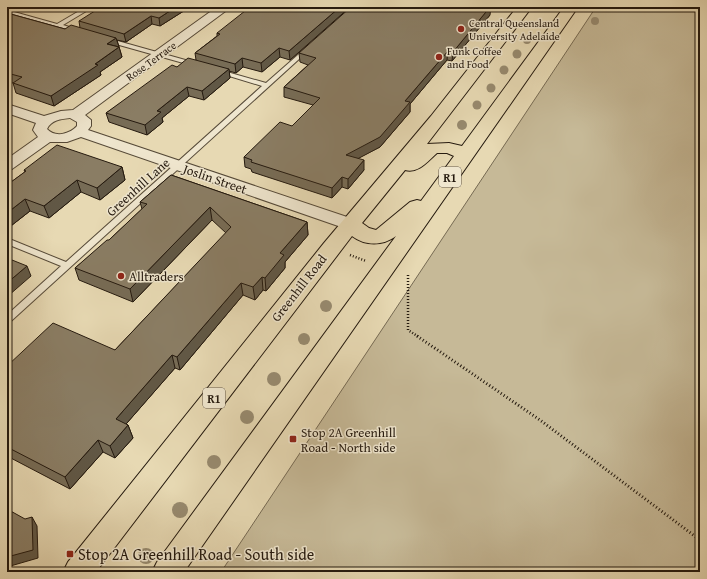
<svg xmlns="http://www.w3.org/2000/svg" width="707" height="579" font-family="'Gentium Book Plus',serif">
  <rect width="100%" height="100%" fill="#e7d9b3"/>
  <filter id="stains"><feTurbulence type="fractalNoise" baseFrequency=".005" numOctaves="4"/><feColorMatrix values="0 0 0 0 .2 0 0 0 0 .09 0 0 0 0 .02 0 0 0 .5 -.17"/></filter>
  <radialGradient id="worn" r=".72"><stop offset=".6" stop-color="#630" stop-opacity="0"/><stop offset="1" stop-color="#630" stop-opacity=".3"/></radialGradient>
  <path fill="#c6b997" stroke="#766a53" d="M 596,7 L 700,7 L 700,572 L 221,572 Z"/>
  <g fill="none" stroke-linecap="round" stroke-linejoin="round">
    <defs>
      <path id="lane" d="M 86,7 L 93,7 L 63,25 L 79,30 L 80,31 L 77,33 L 7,14 L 7,10 L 57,24 Z
        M 107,38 L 196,63 L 197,64 L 194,66 L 105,41 L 104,40 Z
        M 307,47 L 310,49 L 309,50 L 10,322 L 7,323 L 7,315 L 61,266 L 7,244 L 7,238 L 66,262 L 262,86 L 216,72 L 216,70 L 220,70 L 266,83 Z"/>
      <path id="street" d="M 217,7 L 231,7 L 85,115 L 91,120 L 91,126 L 88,130 L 356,220 L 358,224 L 356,228 L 350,229 L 344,228 L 81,137 L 67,142 L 50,142 L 12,169 L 7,171 L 7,159 L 38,137 L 33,130 L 36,123 L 7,113 L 7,104 L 44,116 L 61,111 L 73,110 ZM 70,118 L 77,122 L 77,126 C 70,134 55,138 47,129 C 51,120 61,119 70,118 Z"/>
      <path id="highway" d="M 517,7 L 532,7 L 427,144 L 449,143 L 462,146 L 564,7 L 578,7 L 184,572 L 152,572 L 157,562 L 396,236 C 383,246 365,246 352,236 L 96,572 L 63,572 L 68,562 L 324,243 L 431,116 ZM 437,153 L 447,153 L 454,156 L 421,201 L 417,200 L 410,202 L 376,230 L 369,228 L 362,223 L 405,170 C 418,174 428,161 437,153 Z"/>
    </defs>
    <use href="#lane" stroke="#564a38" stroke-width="2"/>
    <use href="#street" stroke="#564a38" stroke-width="2"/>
    <use href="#highway" stroke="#251a0f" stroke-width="2"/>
    <path stroke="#251a0f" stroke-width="2.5" stroke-dasharray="1 2" stroke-linecap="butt" d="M 350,255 L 366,261
      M 408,275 L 408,330 L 419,337"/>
    <path stroke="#251a0f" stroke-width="3" stroke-dasharray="1 2.5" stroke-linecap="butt" d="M 417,336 L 540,420 L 700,540"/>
    <use href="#lane" fill="#efe6ce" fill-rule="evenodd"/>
    <use href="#street" fill="#efe6ce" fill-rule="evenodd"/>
    <use href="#highway" fill="#e7d9b3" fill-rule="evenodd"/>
  </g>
  <g fill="#978a6f">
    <circle cx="595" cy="21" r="4"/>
    <circle cx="527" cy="40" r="4"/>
    <circle cx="517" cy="54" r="4.5"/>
    <circle cx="504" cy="70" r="4.5"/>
    <circle cx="491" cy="88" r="4.5"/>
    <circle cx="477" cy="105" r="4.5"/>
    <circle cx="462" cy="125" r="5"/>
    <circle cx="326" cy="306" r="6"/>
    <circle cx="304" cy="339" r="6"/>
    <circle cx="274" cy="379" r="7"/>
    <circle cx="247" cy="417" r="7"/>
    <circle cx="214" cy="462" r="7"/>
    <circle cx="180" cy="510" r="8"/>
    <circle cx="146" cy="556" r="8"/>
  </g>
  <path fill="#776c56" stroke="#251a0f" d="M 190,7 L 160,26 L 152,24 L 126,42 L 117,40 L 122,57 L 100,72 L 101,75 L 54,106 L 16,93 L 13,83 L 7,81 L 7,13 L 65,29 L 80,28 L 79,21 Z
    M 350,7 L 290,60 L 280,57 L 262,72 L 243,67 L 236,73 L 229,71 L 230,78 L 204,100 L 189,96 L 162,118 L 163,122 L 147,135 L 109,122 L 106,113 L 177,67 L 196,60 L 195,53 L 217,36 L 217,33 Z
    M 490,15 L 452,61 L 447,60 L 410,104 L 410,112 L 380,147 L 358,158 L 364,170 L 348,189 L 342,187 L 332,198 L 252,172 L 251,169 L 245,167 L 244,157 L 292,126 L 313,105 L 284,97 L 284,87 L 308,65 L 300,62 L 299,53 Z
    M 122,167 L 125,180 L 100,200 L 81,192 L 49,218 L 30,211 L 7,229 L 7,185 L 25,172 L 24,170 Z
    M 171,175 L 307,222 L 308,235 L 285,262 L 285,268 L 266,291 L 263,290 L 255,300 L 243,295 L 180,370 L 175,368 L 126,424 L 128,425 L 133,438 L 115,458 L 103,452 L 70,489 L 7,456 L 7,366 L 115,350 L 226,233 L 212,220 L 133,302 L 79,280 L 75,268 L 109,240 L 142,209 L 140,202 Z"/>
  <path fill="#615846" stroke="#251a0f" d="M 176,7 L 190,7 L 160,26 L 159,18 Z
    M 340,7 L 350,7 L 290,60 L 289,51 Z
    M 490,7 L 491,7 L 490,15 L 452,61 L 453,52 Z
    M 151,16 L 152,24 L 126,42 L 124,34 Z
    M 116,38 L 119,47 L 107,44 Z
    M 119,47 L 122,57 L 100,72 L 101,75 L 54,106 L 51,96 Z
    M 279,48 L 280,57 L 262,72 L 261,63 Z
    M 448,51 L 447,60 L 410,104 L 410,112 L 380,147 L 346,165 L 346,155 L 405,101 Z
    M 242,58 L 243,67 L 236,73 L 235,64 Z
    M 229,69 L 230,78 L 204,100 L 202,91 Z
    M 187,87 L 189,96 L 162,118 L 163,122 L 147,135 L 145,125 L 157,111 Z
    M 364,160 L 364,170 L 348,189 L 348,179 Z
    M 122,167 L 125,180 L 100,200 L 97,188 Z
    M 342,177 L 342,187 L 332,198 L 332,188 Z
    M 77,180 L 81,192 L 49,218 L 44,206 Z
    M 25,199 L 30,211 L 7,229 L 7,213 Z
    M 210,207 L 212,220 L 133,302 L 130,289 Z
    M 307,222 L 308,235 L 285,262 L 285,268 L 266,291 L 265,278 L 280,253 Z
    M 27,266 L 31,276 L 8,296 L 7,294 L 7,283 Z
    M 262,277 L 263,290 L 255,300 L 253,287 Z
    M 241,283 L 243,295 L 180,370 L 177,357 Z
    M 172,355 L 175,368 L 120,431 L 116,419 Z
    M 128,425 L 133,438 L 115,458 L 110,446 Z
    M 98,440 L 103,452 L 70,489 L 65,477 Z
    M 32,517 L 37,526 L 38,558 L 7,567 L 7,557 Z"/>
  <path fill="#8a7d64" stroke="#251a0f" d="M 101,7 L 176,7 L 159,18 L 151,16 L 124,34 L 79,21 Z
    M 250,7 L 340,7 L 289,51 L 279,48 L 261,63 L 242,58 L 235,64 L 195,53 L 220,34 L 217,33 Z
    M 351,7 L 490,7 L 453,52 L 448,51 L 405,101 L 410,102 L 380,137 L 346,155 L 364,160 L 348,179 L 342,177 L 332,188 L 251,162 L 252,160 L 244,157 L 280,122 L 292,126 L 320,98 L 284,87 L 316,58 L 299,53 Z
    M 7,13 L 65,29 L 71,25 L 116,38 L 107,44 L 119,47 L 95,64 L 98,65 L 51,96 L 13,83 L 22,77 L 7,73 Z
    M 188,58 L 229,69 L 202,91 L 187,87 L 157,111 L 161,112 L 145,125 L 106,113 L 172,65 L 177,67 Z
    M 57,145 L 122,167 L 97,188 L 77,180 L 44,206 L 25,199 L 7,213 L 7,185 L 26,171 L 24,170 Z
    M 171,175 L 307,222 L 280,253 L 284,255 L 265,278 L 262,277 L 253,287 L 241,283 L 177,357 L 172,355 L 116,419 L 128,425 L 110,446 L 98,440 L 65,477 L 7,447 L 7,366 L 53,323 L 115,350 L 231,227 L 210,207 L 130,289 L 75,268 L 107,240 L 109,240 L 147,204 L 140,202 Z
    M 7,258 L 27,266 L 7,283 Z
    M 7,509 L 25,519 L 32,517 L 33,550 L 7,557 Z"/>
  <g fill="#8f2418" stroke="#efe6ce" stroke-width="1.5">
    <circle cx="461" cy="29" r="4"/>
    <circle cx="439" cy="57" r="4"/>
    <circle cx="121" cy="276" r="4"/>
    <rect x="289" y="435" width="8" height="8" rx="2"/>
    <rect x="66" y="550" width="8" height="8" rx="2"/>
  </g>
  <g text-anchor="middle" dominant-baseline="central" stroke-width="3" stroke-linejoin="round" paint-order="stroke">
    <g font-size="11" fill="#251a0f" stroke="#efe6ce" text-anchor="start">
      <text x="469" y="23">Central Queensland<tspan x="469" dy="13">University Adelaide</tspan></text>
      <text x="447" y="51">Funk Coffee<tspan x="447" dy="13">and Food</tspan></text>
    </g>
    <g font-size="11" fill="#251a0f" stroke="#efe6ce">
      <text transform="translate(151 61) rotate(-36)">Rose Terrace</text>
    </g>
    <g fill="#efe6ce" stroke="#625748" stroke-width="1">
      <rect x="439" y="167" width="22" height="20" rx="3"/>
      <rect x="203" y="388" width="22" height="20" rx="3"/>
    </g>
    <g font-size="12" font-weight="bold" fill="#251a0f">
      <text x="450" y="177">R1</text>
      <text x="214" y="398">R1</text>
    </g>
    <g font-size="13" fill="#251a0f" stroke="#efe6ce">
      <text transform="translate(215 179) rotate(19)">Joslin Street</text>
      <text transform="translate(138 187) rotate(-42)">Greenhill Lane</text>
      <text transform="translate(299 288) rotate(-52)">Greenhill Road</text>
    </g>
    <g font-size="13" fill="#251a0f" stroke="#efe6ce" text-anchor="start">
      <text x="129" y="276">Alltraders</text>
      <text x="301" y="432">Stop 2A Greenhill<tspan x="301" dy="15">Road - North side</tspan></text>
    </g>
    <g font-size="16" fill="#251a0f" stroke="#efe6ce" text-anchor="start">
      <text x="78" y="554">Stop 2A Greenhill Road - South side</text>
    </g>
  </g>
  <rect width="707" height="579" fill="none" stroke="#e7d9b3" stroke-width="24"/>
  <rect x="8" y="8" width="691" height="563" fill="none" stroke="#251a0f" stroke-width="2"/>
  <rect x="12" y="12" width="683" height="555" fill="none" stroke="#251a0f"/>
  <rect width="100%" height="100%" filter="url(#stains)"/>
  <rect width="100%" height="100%" fill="url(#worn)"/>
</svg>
